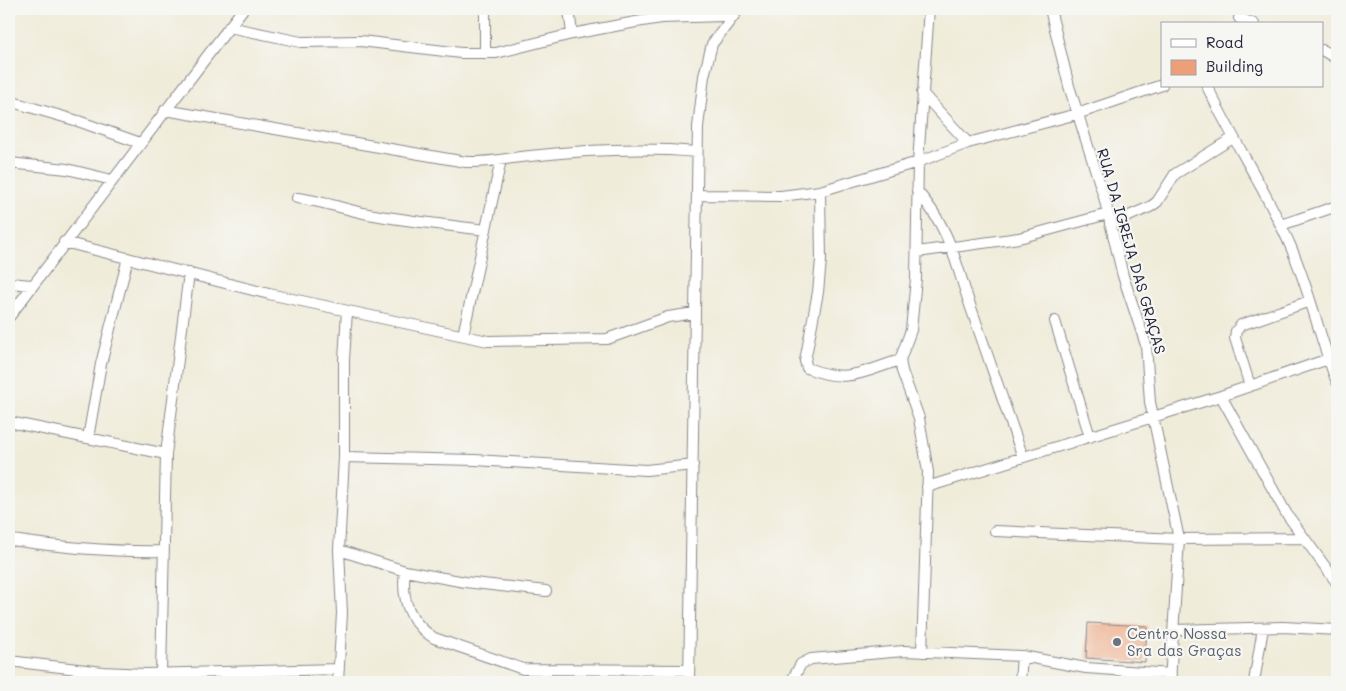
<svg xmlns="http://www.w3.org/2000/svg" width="1346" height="691" font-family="Mali,sans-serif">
  <rect width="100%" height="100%" fill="#f6f6f2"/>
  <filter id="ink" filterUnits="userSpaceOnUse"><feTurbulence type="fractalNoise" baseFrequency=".02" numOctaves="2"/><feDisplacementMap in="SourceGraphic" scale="10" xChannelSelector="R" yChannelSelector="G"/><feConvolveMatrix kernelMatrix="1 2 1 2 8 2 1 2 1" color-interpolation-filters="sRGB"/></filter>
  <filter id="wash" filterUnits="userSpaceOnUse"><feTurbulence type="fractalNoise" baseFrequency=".0096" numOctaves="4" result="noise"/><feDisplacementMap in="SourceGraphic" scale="20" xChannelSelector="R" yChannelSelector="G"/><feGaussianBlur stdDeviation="1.12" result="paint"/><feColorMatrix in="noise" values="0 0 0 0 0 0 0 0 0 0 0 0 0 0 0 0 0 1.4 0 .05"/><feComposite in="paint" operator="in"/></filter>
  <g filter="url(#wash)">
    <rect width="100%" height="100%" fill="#f0ecda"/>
    <g id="blocks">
      <path fill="#eda078" d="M 1088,623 L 1147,626 L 1145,662 L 1086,658 Z"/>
    </g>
  </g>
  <g filter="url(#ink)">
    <use href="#blocks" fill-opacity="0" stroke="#89878a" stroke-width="1"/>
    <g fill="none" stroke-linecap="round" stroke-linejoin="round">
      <defs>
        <path id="minor" d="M 569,9 L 572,34
          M 1050,9 L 1069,86 L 1104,197 L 1123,276 L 1146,345 L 1150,402 L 1179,539 L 1170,682
          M 9,11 L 9,9
          M 1239,18 L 1254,24
          M 229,27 L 301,42 L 361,41 L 461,53 L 496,53 L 572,34 L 636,22 L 661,18 L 723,16 L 737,10
          M 1322,50 L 1337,59
          M 485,53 L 485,9
          M 1207,86 C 1233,141 1266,190 1290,245 C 1310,290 1319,337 1337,382
          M 922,93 L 968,143
          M 9,101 L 78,121 L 140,143
          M 165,110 L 466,162 C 489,163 507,158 530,156 C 585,150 642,147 697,152
          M 9,163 L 67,169 L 112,180
          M 820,191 L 821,260 L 818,292 L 805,361 L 807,368 C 848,384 862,372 900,360
          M 917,191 C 951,230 954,259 970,305 C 988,356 1005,407 1023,457
          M 697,195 L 781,196 L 820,191 L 918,162 L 968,143 L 1077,114 L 1162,85
          M 297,198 C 322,201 344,209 368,214 C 407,221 447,225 486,230
          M 1110,224 L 1150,207 L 1157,202 L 1175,174 L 1233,138
          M 1281,225 L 1337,206
          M 64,242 L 269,294 L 488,341 L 607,339 L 668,317 L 695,313
          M 917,252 L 1019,238 L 1108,214
          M 9,283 L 32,285
          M 9,317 L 243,9
          M 1055,321 L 1090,437
          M 463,335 L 501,160
          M 1250,386 L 1235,338 L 1236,331 L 1241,325 L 1310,301
          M 1221,396 L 1286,513 L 1337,583
          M 9,422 L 166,454
          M 88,438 L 101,364 L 128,258
          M 344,457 L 475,460 L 646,470 L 693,465
          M 927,487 L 1221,396 L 1337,356
          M 995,531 L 1179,539 L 1303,538
          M 9,542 L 12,540 C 65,548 110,552 163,551
          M 339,550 L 405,571 L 465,582 L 546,591
          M 405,571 C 401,600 409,622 434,638 L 523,669 L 689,670
          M 1174,630 L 1283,627 L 1337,630
          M 922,652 L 928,472 L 919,418 L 902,371 L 900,360 L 911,330 L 916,279 L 918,162 L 929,9
          M 9,661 L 103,672 L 146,674 L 339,669
          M 163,682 L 161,674 L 166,454 L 189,273
          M 338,682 L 342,613 L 339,550 L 344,457 L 344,360 L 347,311
          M 689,682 L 698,127 L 704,76 L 712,44 L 739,9
          M 791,682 L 801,664 L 811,659 L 904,651 L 1022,656 L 1086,668 L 1171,674
          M 1020,682 L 1022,656
          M 1254,682 L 1263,628"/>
      </defs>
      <use href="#minor" stroke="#89878a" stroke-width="12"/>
      <use href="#minor" stroke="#fff" stroke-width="10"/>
    </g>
  </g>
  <circle fill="#6b7280" stroke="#f6f6f2" stroke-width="2" cx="1117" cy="642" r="5"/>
  <g text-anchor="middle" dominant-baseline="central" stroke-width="4.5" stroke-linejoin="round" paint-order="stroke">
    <g font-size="15" fill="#22223b" stroke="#f6f6f2">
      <text transform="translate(1132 251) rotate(74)">RUA DA IGREJA DAS GRAÇAS</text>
    </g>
    <g font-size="15" fill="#5b616d" stroke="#f6f6f2" text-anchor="start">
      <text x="1127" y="633">Centro Nossa<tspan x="1127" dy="17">Sra das Graças</tspan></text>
    </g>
  </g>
  <rect width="1346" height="691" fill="none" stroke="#f6f6f2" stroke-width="30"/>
  <rect x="1161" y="22" width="162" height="65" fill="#f6f6f2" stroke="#a1a1a9"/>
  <rect x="1171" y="39" width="25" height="8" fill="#ffffff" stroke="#a1a1a9"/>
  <text x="1206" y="48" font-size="15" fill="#22223b">Road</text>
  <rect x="1171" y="60" width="25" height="15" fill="#eda078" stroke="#a1a1a9"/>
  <text x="1206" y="72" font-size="15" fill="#22223b">Building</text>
</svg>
